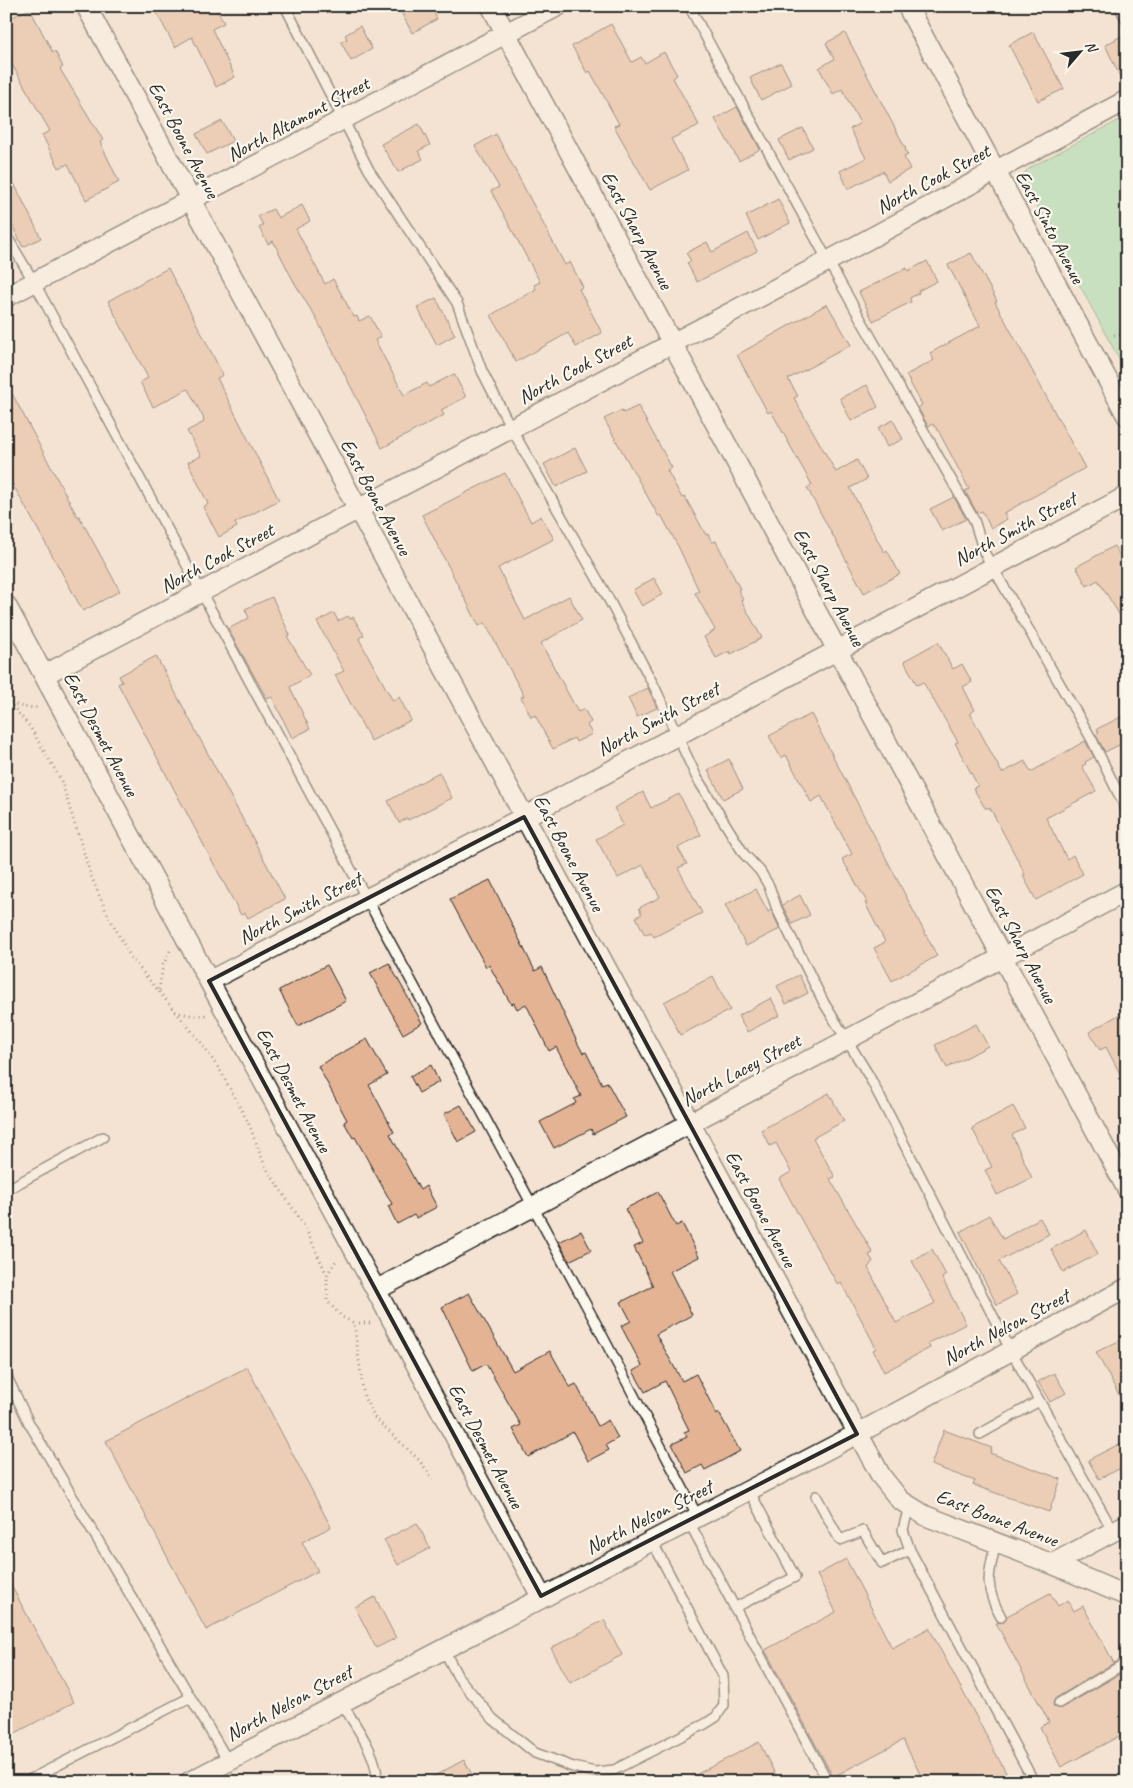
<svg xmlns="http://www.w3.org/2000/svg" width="1133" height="1788" font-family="Caveat,sans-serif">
  <rect width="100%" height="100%" fill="#f4e3d2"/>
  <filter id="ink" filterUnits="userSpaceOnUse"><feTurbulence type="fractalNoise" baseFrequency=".02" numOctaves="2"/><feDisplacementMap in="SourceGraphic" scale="10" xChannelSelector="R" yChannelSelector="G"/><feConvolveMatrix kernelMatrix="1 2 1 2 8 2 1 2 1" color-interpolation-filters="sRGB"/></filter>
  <g filter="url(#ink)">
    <path fill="#93dcac" stroke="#5f846c" d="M 1127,116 L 1127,374 L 1023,179 L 1024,173 L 1031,167 Z"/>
    <path fill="#e3b394" stroke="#2b2b2b" d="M 153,6 L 215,6 L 224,23 L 212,29 L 235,77 L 216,87 L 192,37 L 175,47 Z
      M 398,6 L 431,6 L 437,19 L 412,33 Z
      M 30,9 L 53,53 L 55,51 L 63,67 L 60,69 L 103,140 L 100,142 L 119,182 L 86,200 L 68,164 L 59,168 L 42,135 L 50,131 L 6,54 L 6,20 Z
      M 611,24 L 632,62 L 641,57 L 645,63 L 664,52 L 677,75 L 673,78 L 699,125 L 671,139 L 688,170 L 650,190 L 614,126 L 619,124 L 590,71 L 587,73 L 572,46 Z
      M 360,26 L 372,49 L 351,61 L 341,42 L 347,39 L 345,35 Z
      M 1033,32 L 1064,89 L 1038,101 L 1009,45 Z
      M 845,33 L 906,149 L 905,150 L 908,155 L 904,157 L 910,169 L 888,181 L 883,171 L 848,189 L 840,171 L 866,158 L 850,129 L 860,123 L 842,89 L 833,94 L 819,68 L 834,59 L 826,43 Z
      M 1127,33 L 1127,89 L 1126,89 L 1105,45 Z
      M 781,63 L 792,84 L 761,100 L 750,78 Z
      M 737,107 L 760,149 L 739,161 L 715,119 Z
      M 222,121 L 233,141 L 207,154 L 196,134 Z
      M 419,124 L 430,145 L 418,151 L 423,159 L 398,172 L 381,144 Z
      M 803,128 L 813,148 L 789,160 L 779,140 Z
      M 496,134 L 565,265 L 570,262 L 583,287 L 579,289 L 602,333 L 576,347 L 568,333 L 516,362 L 491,315 L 536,289 L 534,285 L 540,282 L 491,191 L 499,187 L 475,146 Z
      M 6,167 L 41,238 L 23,247 L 6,213 Z
      M 778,199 L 790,223 L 758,240 L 746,216 Z
      M 302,205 L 310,221 L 296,229 L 325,284 L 333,279 L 354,317 L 357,316 L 359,321 L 370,316 L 381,337 L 375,340 L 404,395 L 427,383 L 429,387 L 454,374 L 466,397 L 441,410 L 444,415 L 382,448 L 317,320 L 294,282 L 273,241 L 268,244 L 259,228 L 263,225 L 258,216 L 273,209 L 278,218 Z
      M 748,233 L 757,251 L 697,282 L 687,263 L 691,261 L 686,253 L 707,242 L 712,252 Z
      M 971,253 L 997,301 L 995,302 L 1085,468 L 1004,513 L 1007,519 L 991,528 L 982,511 L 977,513 L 965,491 L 969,489 L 939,432 L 933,424 L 928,426 L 918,408 L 922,405 L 906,375 L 934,360 L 930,353 L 980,326 L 948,265 Z
      M 927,261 L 937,281 L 918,291 L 919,293 L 910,298 L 911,302 L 873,321 L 859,292 L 907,268 L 908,271 Z
      M 168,268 L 223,375 L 217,378 L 279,500 L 235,523 L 237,527 L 219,537 L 203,507 L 208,504 L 188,462 L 201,456 L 187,431 L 204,422 L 203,417 L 188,389 L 153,407 L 140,382 L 148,378 L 108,301 Z
      M 436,298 L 455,335 L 437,345 L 417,307 Z
      M 827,304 L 851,345 L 788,379 L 798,396 L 794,398 L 836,472 L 857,460 L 867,479 L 850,488 L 884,552 L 887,550 L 900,574 L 864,593 L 807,488 L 812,485 L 771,411 L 768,413 L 737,355 Z
      M 6,382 L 77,516 L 79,516 L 120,591 L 83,611 L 6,472 Z
      M 867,385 L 878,407 L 851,421 L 840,398 Z
      M 638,406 L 672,468 L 667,470 L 682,498 L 685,497 L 706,535 L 708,534 L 712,542 L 716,541 L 740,589 L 738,590 L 743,599 L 741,600 L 762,638 L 731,654 L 730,651 L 716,658 L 704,637 L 715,630 L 695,593 L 699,591 L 679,548 L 661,515 L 659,517 L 604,419 L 622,410 L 623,413 Z
      M 893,420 L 903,439 L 887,447 L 878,428 Z
      M 575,448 L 587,471 L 556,487 L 544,464 Z
      M 505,473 L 531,522 L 541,516 L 554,539 L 498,568 L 525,620 L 569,596 L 582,620 L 541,643 L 578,712 L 584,709 L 591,722 L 587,725 L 592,734 L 576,742 L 574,738 L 553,749 L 535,715 L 531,717 L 521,697 L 524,696 L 485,623 L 479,626 L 422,515 Z
      M 954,497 L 966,519 L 942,531 L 930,509 Z
      M 1114,546 L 1120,556 L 1127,552 L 1127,627 L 1098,580 L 1087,586 L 1076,567 Z
      M 654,578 L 663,594 L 642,606 L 633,590 Z
      M 272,597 L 290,635 L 287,636 L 310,675 L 290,687 L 310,729 L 292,738 L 272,697 L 267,699 L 228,629 L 249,618 L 245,609 Z
      M 334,613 L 338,621 L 348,616 L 350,619 L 353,617 L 364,635 L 359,638 L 360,641 L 393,701 L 399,697 L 411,720 L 371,741 L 335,675 L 344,671 L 317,622 Z
      M 938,642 L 953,669 L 962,664 L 972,682 L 963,687 L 975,710 L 970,713 L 1002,773 L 1025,761 L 1031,772 L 1085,741 L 1094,757 L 1085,762 L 1086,764 L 1082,766 L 1096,791 L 1046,818 L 1067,859 L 1073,855 L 1083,874 L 1036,900 L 1023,876 L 1025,875 L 1021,866 L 990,808 L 985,808 L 973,788 L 978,786 L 955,743 L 958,742 L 923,682 L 917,685 L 904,661 Z
      M 156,656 L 285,899 L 248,918 L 245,913 L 241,915 L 118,684 L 122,682 L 119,676 Z
      M 648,688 L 657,708 L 637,717 L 628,698 Z
      M 811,714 L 937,956 L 892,981 L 874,948 L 885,942 L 865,903 L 867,902 L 842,859 L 852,854 L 821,796 L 811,802 L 786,755 L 781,758 L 769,736 Z
      M 1127,714 L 1127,741 L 1105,752 L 1096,735 L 1099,733 L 1097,729 Z
      M 729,759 L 743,789 L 723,799 L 708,770 Z
      M 439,772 L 452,798 L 408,820 L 407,818 L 399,823 L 388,801 Z
      M 643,792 L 651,808 L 679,794 L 701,835 L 678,848 L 687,864 L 678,868 L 702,913 L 654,937 L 651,932 L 645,935 L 636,917 L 642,914 L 639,908 L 660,897 L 643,865 L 618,878 L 596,839 L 623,825 L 614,808 Z
      M 490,880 L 535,971 L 542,967 L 578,1044 L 583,1053 L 586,1052 L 602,1084 L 607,1082 L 626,1117 L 593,1134 L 591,1129 L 554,1148 L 540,1122 L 576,1103 L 574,1099 L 581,1096 L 556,1047 L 549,1051 L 526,1004 L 517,1009 L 514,1003 L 511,1004 L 489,965 L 486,967 L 450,899 Z
      M 756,889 L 768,912 L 771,910 L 780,929 L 746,946 L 725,905 Z
      M 800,895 L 810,915 L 792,924 L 782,905 Z
      M 389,963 L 422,1023 L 403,1034 L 370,973 Z
      M 327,965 L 346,1001 L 298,1026 L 279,990 Z
      M 799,975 L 808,993 L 786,1004 L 777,986 Z
      M 713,976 L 730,1010 L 680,1035 L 664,1002 Z
      M 771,998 L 780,1015 L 747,1032 L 738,1016 Z
      M 1127,1010 L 1127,1087 L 1106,1047 L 1100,1050 L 1089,1032 Z
      M 976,1024 L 988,1046 L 947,1068 L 935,1045 Z
      M 367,1039 L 387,1075 L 369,1085 L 394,1132 L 390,1134 L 420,1190 L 426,1186 L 437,1207 L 416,1218 L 414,1215 L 397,1224 L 388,1206 L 392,1204 L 355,1137 L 353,1138 L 344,1122 L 347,1120 L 318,1066 Z
      M 431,1065 L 439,1082 L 419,1093 L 410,1076 Z
      M 829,1093 L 844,1121 L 813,1138 L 835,1177 L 830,1179 L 873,1253 L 869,1255 L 873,1261 L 868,1268 L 896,1323 L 935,1303 L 912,1261 L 932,1249 L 946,1275 L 942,1278 L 966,1324 L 928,1343 L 930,1348 L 884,1372 L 873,1350 L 876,1348 L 860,1317 L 841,1283 L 838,1285 L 815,1245 L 779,1179 L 791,1172 L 776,1143 L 770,1146 L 761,1130 Z
      M 461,1105 L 476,1132 L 458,1142 L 444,1114 Z
      M 1013,1106 L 1025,1128 L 1012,1135 L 1032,1178 L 997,1195 L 985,1170 L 992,1167 L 972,1128 Z
      M 658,1192 L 676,1226 L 682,1223 L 699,1257 L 670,1271 L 692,1315 L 656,1334 L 682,1381 L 696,1374 L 717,1415 L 719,1413 L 740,1451 L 705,1470 L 702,1465 L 687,1473 L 672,1444 L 687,1437 L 684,1432 L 689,1430 L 665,1381 L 645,1392 L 633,1371 L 642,1366 L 621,1326 L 631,1321 L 621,1302 L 653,1286 L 634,1247 L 643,1243 L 625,1209 Z
      M 989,1215 L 1003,1239 L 1040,1218 L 1049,1234 L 999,1261 L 1017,1294 L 997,1305 L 960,1232 Z
      M 1086,1230 L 1098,1254 L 1063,1272 L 1051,1249 Z
      M 581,1231 L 591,1250 L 569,1261 L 559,1242 Z
      M 469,1293 L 513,1371 L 550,1351 L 570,1387 L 576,1384 L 598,1426 L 608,1420 L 618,1438 L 606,1445 L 609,1450 L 588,1461 L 573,1432 L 528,1457 L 513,1429 L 521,1425 L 486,1364 L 473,1371 L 442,1307 Z
      M 1127,1337 L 1127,1410 L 1096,1352 Z
      M 247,1367 L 331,1527 L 302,1542 L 318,1571 L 206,1630 L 106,1441 Z
      M 1054,1373 L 1066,1393 L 1050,1402 L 1038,1382 Z
      M 944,1430 L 992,1448 L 990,1453 L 1061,1479 L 1049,1512 L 973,1485 L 975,1481 L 931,1465 Z
      M 1127,1440 L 1127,1465 L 1099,1479 L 1088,1460 Z
      M 417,1523 L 430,1548 L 398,1565 L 384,1540 Z
      M 846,1559 L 892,1648 L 929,1628 L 1011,1782 L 924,1782 L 903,1740 L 833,1777 L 765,1650 L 836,1612 L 817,1575 Z
      M 6,1576 L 74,1702 L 6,1738 Z
      M 1050,1593 L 1058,1606 L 1068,1600 L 1074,1611 L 1083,1606 L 1114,1663 L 1056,1698 L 1053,1703 L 1054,1707 L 1062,1708 L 1120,1674 L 1127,1686 L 1127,1732 L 1061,1767 L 1040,1727 L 1049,1722 L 996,1623 L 1004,1622 L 1007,1616 Z
      M 375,1597 L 396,1638 L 376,1648 L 355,1607 Z
      M 604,1620 L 622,1655 L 570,1683 L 551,1648 Z
      M 759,1742 L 779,1782 L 682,1782 Z
      M 464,1760 L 476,1782 L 423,1782 Z"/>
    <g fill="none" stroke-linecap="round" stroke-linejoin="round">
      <defs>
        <path id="service" d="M 285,6 L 369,170 L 457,303 L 482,371 L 511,428 L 607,596 L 655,688 L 697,778 L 744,854 L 760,871 L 769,886 L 777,909 L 824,1003 L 869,1076 L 1010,1349 L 1113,1531
          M 689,6 L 828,261 L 974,520 L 984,552 L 1091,738 L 1127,811
          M 1119,6 L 1127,21
          M 6,235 L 34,282 L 592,1316 L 698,1517
          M 6,1190 L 103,1137
          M 6,1375 L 29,1423 L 228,1761
          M 980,1434 L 1039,1401
          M 816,1496 L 840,1540 L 863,1531 L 882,1563 L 910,1550
          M 909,1506 L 903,1530 L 910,1550 L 1034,1782
          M 689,1522 L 828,1782
          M 996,1543 C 988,1575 984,1587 1001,1617
          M 734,1608 L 795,1577 L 749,1490
          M 443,1648 L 458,1677 L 493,1719 L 535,1753 L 573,1767 L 595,1772 L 614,1770 L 705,1724 L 716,1717 L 724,1705 L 723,1676 L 652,1541
          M 341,1702 C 353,1722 381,1759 376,1782
          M 1059,1703 L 1127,1662
          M 25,1782 L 189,1698"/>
        <path id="minor" d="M 86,6 L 881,1476 L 900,1500 L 926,1516 L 1052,1564 L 1127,1596
          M 491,6 L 1127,1189
          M 907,6 L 1127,416
          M 6,297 L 558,6
          M 6,605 L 541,1596
          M 44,675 L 828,261 L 1127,100
          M 209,981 L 524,817 L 1127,496
          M 376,1290 L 1127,891
          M 1052,1564 L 1127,1524
          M 189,1782 L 857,1434 L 1127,1288"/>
      </defs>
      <use href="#service" stroke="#2b2b2b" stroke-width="12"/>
      <use href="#minor" stroke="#2b2b2b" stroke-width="22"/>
      <path stroke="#2b2b2b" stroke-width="3" stroke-dasharray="1 4" stroke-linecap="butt" d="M 1114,335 L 1127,335
        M 6,698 L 30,727 L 61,780 L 91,876 L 106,911 L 131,958 L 200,1041 L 221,1072 L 248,1122 L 265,1166 L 305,1227 L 327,1275 L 327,1301 L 342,1317 L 354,1323 L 364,1397 L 375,1418 L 419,1460 L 433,1479
        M 11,703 L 23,707 L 39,708
        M 159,990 L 163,965 L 170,951
        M 175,1012 L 195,1016 L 206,1015
        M 327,1275 L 337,1259
        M 354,1323 L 373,1323"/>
      <use href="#service" stroke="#fbf7ec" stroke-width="9"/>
      <use href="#minor" stroke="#fbf7ec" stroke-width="19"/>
    </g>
  </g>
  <path d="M0 0H1133V1788H0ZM 524,817 L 857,1434 L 541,1596 L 209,981 Z" fill="#f4e3d2" fill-opacity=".55" fill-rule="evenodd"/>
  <path fill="none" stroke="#2b2b2b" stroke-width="4" stroke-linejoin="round" d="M 524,817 L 857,1434 L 541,1596 L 209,981 Z"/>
  <g text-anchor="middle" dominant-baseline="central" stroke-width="4.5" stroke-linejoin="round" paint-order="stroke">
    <g font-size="20" fill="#2b2b2b" stroke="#fbf7ec">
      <text transform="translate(298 119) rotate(-28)">North Altamont Street</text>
      <text transform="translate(184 140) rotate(62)">East Boone Avenue</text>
      <text transform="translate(933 179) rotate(-28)">North Cook Street</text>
      <text transform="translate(1050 227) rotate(62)">East Sinto Avenue</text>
      <text transform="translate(637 230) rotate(62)">East Sharp Avenue</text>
      <text transform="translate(575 369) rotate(-28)">North Cook Street</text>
      <text transform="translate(376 497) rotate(62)">East Boone Avenue</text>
      <text transform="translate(1015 529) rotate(-28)">North Smith Street</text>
      <text transform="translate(217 558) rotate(-28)">North Cook Street</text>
      <text transform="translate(829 587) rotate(62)">East Sharp Avenue</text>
      <text transform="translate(658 719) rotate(-28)">North Smith Street</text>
      <text transform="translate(101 734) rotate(62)">East Desmet Avenue</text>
      <text transform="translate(569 853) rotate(62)">East Boone Avenue</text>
      <text transform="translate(300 908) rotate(-27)">North Smith Street</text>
      <text transform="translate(1021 944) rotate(62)">East Sharp Avenue</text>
      <text transform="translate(741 1070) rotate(-28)">North Lacey Street</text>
      <text transform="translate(294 1090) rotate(62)">East Desmet Avenue</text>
      <text transform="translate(761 1209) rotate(62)">East Boone Avenue</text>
      <text transform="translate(1006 1327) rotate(-28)">North Nelson Street</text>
      <text transform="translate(486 1446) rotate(62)">East Desmet Avenue</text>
      <text transform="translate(649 1517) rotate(-27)">North Nelson Street</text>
      <text transform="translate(997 1518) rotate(21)">East Boone Avenue</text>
      <text transform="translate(289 1703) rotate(-28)">North Nelson Street</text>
    </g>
  </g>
  <rect width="1133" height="1788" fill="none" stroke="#fbf7ec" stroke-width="25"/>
  <rect x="12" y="12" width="1108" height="1763" fill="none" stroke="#2b2b2b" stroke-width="2" filter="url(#ink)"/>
  <g transform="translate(1080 52) rotate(62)" stroke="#fbf7ec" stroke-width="4" paint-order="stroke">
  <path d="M0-4L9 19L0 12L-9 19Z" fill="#2b2b2b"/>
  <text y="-8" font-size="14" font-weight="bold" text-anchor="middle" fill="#2b2b2b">N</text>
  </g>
</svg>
